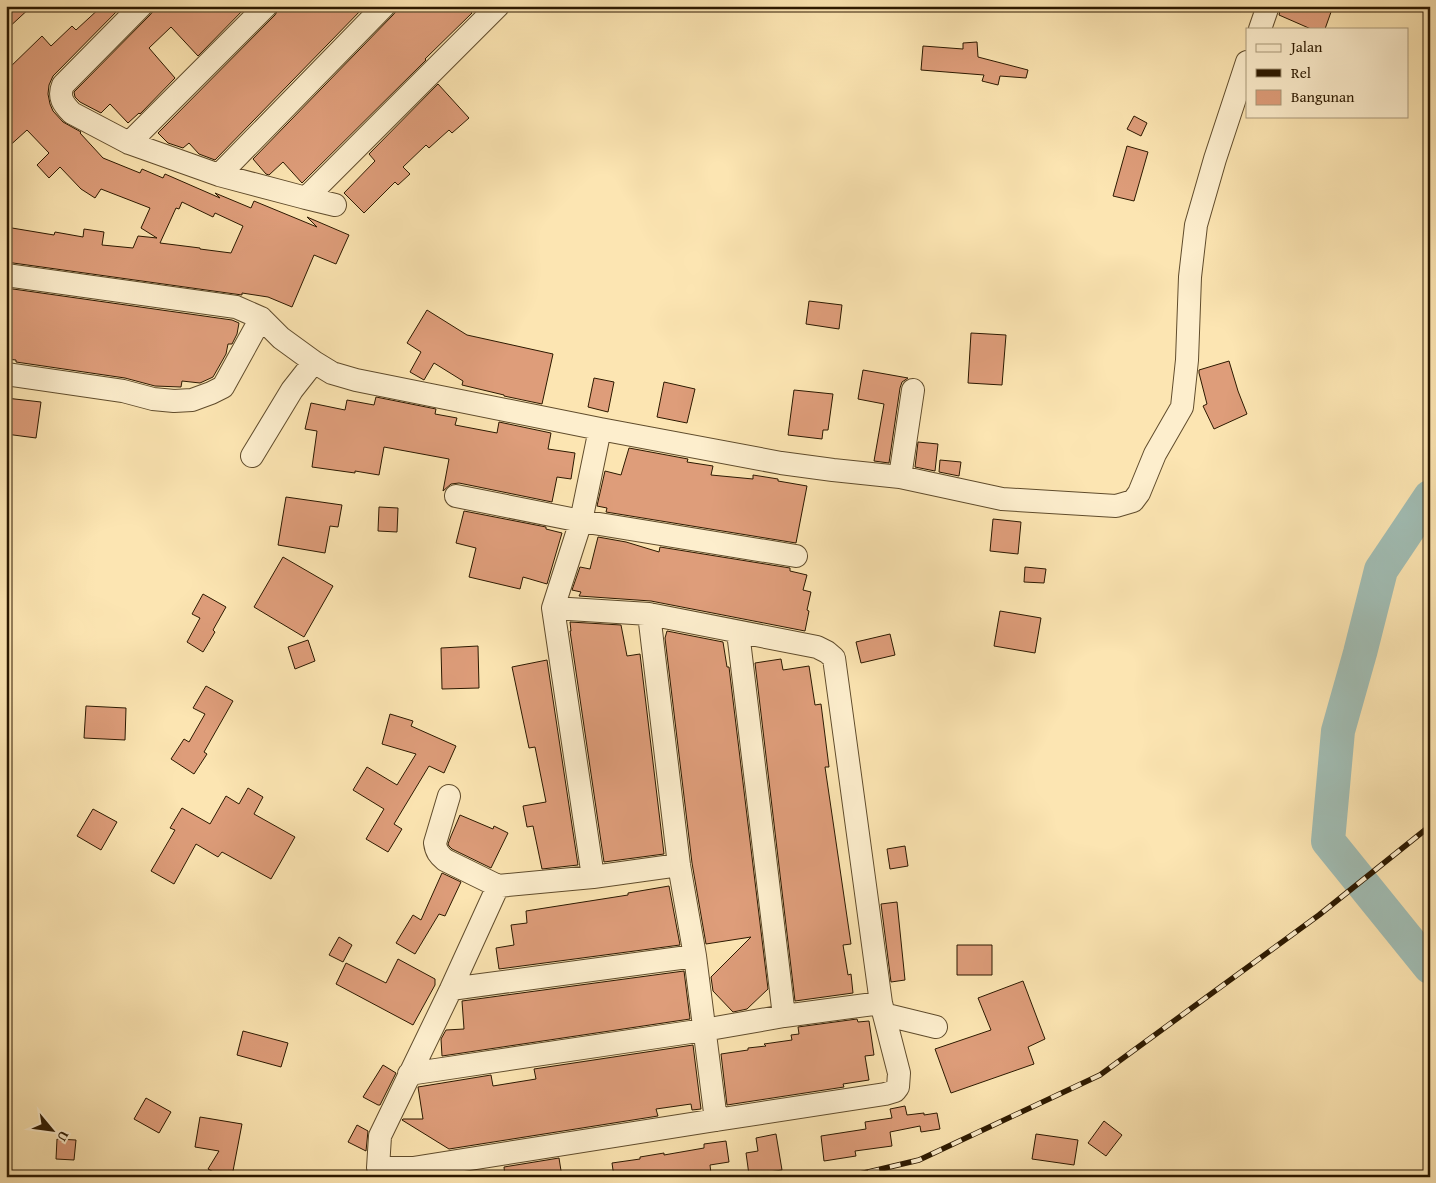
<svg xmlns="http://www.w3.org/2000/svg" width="1436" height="1183" font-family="'Gentium Book Plus',serif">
  <rect width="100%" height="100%" fill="#fce5b2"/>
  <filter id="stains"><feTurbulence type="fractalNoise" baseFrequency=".004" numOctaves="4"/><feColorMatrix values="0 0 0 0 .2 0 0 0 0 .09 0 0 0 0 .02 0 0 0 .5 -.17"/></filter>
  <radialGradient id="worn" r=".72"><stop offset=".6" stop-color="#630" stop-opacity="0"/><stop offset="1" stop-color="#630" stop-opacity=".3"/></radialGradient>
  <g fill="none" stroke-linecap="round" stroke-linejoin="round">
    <path stroke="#a1bdb4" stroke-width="34" d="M 1430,497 L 1381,570 L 1360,653 L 1338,731 L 1328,841 L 1430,967"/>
  </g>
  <path fill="#de9d7a" stroke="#2c1900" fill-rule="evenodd" d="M 6,6 L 32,6 L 6,30 Z
    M 102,6 L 122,6 L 53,76 L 49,85 L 48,94 L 50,104 L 53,111 L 63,122 L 81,132 L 80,133 L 103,158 L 140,173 L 142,169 L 163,178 L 165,174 L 220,198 L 215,193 L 251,208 L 254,201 L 317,227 L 307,217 L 349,235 L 336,264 L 314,255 L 292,307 L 268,297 L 242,293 L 242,295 L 6,262 L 6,227 L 54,235 L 55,232 L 83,237 L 84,229 L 104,232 L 102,245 L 133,248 L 138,236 L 157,238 L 141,228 L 150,208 L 101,189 L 95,198 L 81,189 L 60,167 L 49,178 L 37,165 L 49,153 L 27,130 L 6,149 L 6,71 L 42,36 L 51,46 L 72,26 L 76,30 ZM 182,202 L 213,217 L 215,213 L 243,226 L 231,253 L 200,249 L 200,248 L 160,243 L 176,208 L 179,209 Z
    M 154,6 L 247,6 L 198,56 L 171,27 L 149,48 L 175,78 L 140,114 L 139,113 L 128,123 L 110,104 L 101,113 L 80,102 L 75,97 L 74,92 L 150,15 L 154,10 Z
    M 279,6 L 365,6 L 215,160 L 199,154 L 189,143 L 183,148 L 168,143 L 158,133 L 275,15 L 278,10 Z
    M 397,6 L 466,6 L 472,13 L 425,59 L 426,60 L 302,183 L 283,162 L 269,175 L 266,174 L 253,159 L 393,15 L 397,10 Z
    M 1281,6 L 1317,6 L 1331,12 L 1325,29 L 1311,29 L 1279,15 Z
    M 977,42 L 978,57 L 1028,70 L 1026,78 L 1000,76 L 998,85 L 982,81 L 984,75 L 921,70 L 923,46 L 963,49 L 963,43 Z
    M 438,84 L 469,118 L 452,133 L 449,130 L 429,148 L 426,145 L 403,167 L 410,174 L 398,185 L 395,182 L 364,213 L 344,193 L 375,161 L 369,154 Z
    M 1134,116 L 1147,123 L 1141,136 L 1127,129 Z
    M 1127,146 L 1148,152 L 1134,201 L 1113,196 Z
    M 6,288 L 232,320 L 239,323 L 237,334 L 232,344 L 228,344 L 226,354 L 213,377 L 200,383 L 182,381 L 181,387 L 155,386 L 125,378 L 16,362 L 16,360 L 6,359 Z
    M 809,301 L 842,305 L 839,329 L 806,324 Z
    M 427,310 L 467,335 L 553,354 L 542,404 L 504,396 L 504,395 L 462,385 L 463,381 L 434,363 L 424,380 L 410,372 L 421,352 L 407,343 Z
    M 971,333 L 1006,335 L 1002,385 L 968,383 Z
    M 1229,361 L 1238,391 L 1247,414 L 1214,429 L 1203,406 L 1207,404 L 1199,373 L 1199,370 Z
    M 863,370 L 908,378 L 902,382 L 900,388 L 889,463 L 874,461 L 884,404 L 858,399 Z
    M 594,378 L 614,382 L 608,412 L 588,407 Z
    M 664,382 L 695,389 L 687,423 L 657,417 Z
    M 794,390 L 833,394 L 828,430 L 823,430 L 822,439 L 788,435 Z
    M 376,397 L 436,409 L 435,414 L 457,418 L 455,425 L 497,433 L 499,422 L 551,433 L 548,449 L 575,453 L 571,479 L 557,477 L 552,502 L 459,483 L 451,484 L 443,491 L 449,459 L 384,447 L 379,475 L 355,471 L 355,473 L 312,467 L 317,431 L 305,429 L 311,403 L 345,410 L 347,400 L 374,405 Z
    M 6,398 L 41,402 L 36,438 L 6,434 Z
    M 918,442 L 938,444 L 935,471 L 915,467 Z
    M 629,448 L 688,459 L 687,462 L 713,466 L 711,475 L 753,479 L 753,475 L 778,479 L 778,481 L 807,486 L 796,543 L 606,512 L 607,508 L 597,506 L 605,471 L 621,475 Z
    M 940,460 L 961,462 L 959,476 L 939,472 Z
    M 286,497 L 342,505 L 338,527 L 330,526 L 325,553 L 278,545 Z
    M 379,507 L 398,508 L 397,532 L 378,531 Z
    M 464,511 L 546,527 L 546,529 L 562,533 L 547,584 L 523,577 L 520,589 L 469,577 L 476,548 L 456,543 Z
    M 993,519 L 1021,522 L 1018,554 L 990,551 Z
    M 598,537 L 626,542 L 659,552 L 660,547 L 790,568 L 790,571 L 807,575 L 803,590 L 811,592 L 807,610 L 809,611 L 805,631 L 651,601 L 579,596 L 581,592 L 572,590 L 580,567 L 590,569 Z
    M 283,557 L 333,586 L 304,637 L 254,607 Z
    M 1025,567 L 1046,569 L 1044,583 L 1024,582 Z
    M 203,594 L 226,607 L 213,630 L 215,632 L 203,652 L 187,642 L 200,618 L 192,614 Z
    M 1000,611 L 1041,618 L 1035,653 L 994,646 Z
    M 570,622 L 621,625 L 627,656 L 640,654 L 664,854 L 604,862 L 570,631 L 571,631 Z
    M 667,631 L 723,642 L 727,667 L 729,667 L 768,989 L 747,1009 L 733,1012 L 713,991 L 711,977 L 751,937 L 706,944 L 692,863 L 665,638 Z
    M 890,634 L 895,655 L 861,663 L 856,642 Z
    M 308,640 L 315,661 L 295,669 L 288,647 Z
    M 478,646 L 479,688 L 442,689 L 441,648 Z
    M 781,659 L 783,670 L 809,666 L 815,705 L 821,704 L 829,767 L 825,767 L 851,944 L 843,945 L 848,975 L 851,974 L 853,993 L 795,1001 L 755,663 Z
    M 547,660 L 578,865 L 542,869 L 533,826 L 527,827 L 523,806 L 546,802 L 535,747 L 529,748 L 512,667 Z
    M 206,686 L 233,701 L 204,752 L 207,754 L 194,774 L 171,759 L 184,739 L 189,742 L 205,714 L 193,708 Z
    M 86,706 L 126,708 L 125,740 L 84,738 Z
    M 390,714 L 413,721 L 411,726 L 456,746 L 444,773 L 429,766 L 394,824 L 402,829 L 388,852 L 366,839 L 384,809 L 353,790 L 367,767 L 397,785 L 416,754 L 382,744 Z
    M 248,788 L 263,797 L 254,814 L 295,837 L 271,879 L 222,852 L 218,857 L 196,844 L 174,884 L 151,871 L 175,830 L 170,828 L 182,808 L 210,824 L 226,796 L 239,804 Z
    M 93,809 L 117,822 L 101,850 L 77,836 Z
    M 460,815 L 493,829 L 494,826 L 508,833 L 491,868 L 452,849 L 449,846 L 448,844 L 451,836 Z
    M 905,846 L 908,866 L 890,869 L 887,849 Z
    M 442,873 L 461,882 L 445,916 L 439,914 L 415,954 L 396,943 L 413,915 L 421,920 Z
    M 669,886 L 680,945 L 499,969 L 496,948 L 514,945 L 511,925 L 527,923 L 526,911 L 628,895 L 628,893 Z
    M 897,902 L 905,980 L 891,982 L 881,904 Z
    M 339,937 L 352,945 L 343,962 L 329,955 Z
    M 957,945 L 992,945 L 992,975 L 957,975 Z
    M 398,959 L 435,979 L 435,985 L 413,1025 L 336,984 L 346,963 L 386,983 Z
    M 684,971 L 690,1019 L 442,1056 L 441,1039 L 446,1030 L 464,1029 L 462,1001 Z
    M 1023,981 L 1045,1039 L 1028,1047 L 1034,1064 L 951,1093 L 935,1049 L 991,1030 L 978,998 Z
    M 857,1019 L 858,1022 L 869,1021 L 874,1055 L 865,1056 L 869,1080 L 843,1084 L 844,1087 L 727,1105 L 721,1054 L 748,1050 L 748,1048 L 766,1046 L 764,1044 L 792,1040 L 791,1035 L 799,1034 L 798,1027 Z
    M 243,1031 L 288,1043 L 281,1067 L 237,1055 Z
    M 693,1045 L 701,1109 L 692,1110 L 691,1104 L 656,1109 L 658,1116 L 449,1149 L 402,1120 L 403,1119 L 423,1119 L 418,1087 L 491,1075 L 493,1086 L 536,1079 L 534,1069 Z
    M 383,1065 L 396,1073 L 380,1105 L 378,1105 L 363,1097 Z
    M 146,1098 L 171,1112 L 159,1133 L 134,1119 Z
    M 905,1106 L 907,1115 L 924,1113 L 924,1115 L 937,1113 L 940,1129 L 921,1132 L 920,1126 L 890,1132 L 892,1146 L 855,1151 L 856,1156 L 824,1161 L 821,1136 L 866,1129 L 865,1122 L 892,1118 L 890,1109 Z
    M 200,1117 L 242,1124 L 233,1171 L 230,1177 L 223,1177 L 208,1169 L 219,1151 L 195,1147 Z
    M 1104,1121 L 1122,1135 L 1106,1156 L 1088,1143 Z
    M 357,1125 L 368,1131 L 366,1151 L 348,1142 Z
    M 776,1134 L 782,1170 L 749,1175 L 746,1153 L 758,1151 L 756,1138 Z
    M 1036,1134 L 1078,1140 L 1074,1165 L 1032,1159 Z
    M 57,1139 L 76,1140 L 74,1160 L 56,1159 Z
    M 726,1141 L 729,1162 L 710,1165 L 711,1174 L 694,1177 L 614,1177 L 612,1163 L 640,1159 L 640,1157 L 664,1153 L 664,1155 L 704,1148 L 704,1144 Z
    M 559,1158 L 562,1177 L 505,1177 L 504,1167 Z
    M 474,1172 L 475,1177 L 442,1177 Z"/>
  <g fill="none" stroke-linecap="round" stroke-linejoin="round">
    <defs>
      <path id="street" d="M 141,6 L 63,85 C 58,97 63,104 72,113 L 129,143 L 219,175 L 306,198 L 498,6
        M 1260,29 L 1268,6
        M 129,143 L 266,6
        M 219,175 L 384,6
        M 306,198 L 335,205
        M 6,275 L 236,307 L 261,318 L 281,338 L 314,362 L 332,373 L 356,380 L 600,429 L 781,463 L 833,470 L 900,477 L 1002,499 L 1116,506 L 1133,501 L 1139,493 L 1155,454 L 1182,407 L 1187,360 L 1190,277 L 1196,225 L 1215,159 L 1247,62
        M 6,374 L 123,391 L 153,399 L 174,401 L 192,400 L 211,393 L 223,387 L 261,318
        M 252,456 L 292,390 L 314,362
        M 900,477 L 913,390
        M 456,496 L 581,521 L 796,556
        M 649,614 L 679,865 L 695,956 L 716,1120
        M 738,632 L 784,1016
        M 449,796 L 435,843 C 436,851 439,855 445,860 L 498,886 L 593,877 L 679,865
        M 593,877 L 553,608 L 581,521 L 600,429
        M 498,886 L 451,989 L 380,1136 L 378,1168 L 413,1168 L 716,1120 L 885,1094 L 895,1091 L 898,1087 L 899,1073 L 881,1003 L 834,658 L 827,652 L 817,647 L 649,614 L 553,608
        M 451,989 L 695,956
        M 884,1013 L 887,1015 L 936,1027
        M 409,1074 L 704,1030 L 784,1016 L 881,1003"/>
    </defs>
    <use href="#street" stroke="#604c2c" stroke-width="24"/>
    <use href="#street" stroke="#fdeecd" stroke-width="22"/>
    <defs>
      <path id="rail" d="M 847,1177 L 919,1160 L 1100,1075 L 1319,915 L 1430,826"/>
    </defs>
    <use href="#rail" stroke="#2c1900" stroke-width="5.5"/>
    <use href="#rail" stroke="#fdeecd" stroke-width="4" stroke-dasharray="11" stroke-linecap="butt"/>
  </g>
  <rect width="1436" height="1183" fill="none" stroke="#fce5b2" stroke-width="25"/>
  <rect x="8" y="8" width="1421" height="1168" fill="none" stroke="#2c1900" stroke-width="2.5"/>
  <rect x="12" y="12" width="1411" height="1158" fill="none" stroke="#2c1900"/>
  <rect x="1246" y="28" width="162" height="90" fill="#fdeecd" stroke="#a9997b"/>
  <rect x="1256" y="44" width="25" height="8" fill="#fdeecd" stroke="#a9997b"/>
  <text x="1291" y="52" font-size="15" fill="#2c1900">Jalan</text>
  <rect x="1256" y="69" width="25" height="8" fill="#2c1900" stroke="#a9997b"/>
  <text x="1291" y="78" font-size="15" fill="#2c1900">Rel</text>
  <rect x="1256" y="90" width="25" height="15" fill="#de9d7a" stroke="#a9997b"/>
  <text x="1291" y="102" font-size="15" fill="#2c1900">Bangunan</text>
  <g transform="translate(52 1130) rotate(119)" stroke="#fdeecd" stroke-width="4" paint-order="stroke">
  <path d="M0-4L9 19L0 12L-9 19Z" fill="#2c1900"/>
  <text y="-8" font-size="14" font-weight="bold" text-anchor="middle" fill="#2c1900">U</text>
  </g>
  <rect width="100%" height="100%" filter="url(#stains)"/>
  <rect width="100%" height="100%" fill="url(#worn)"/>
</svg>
